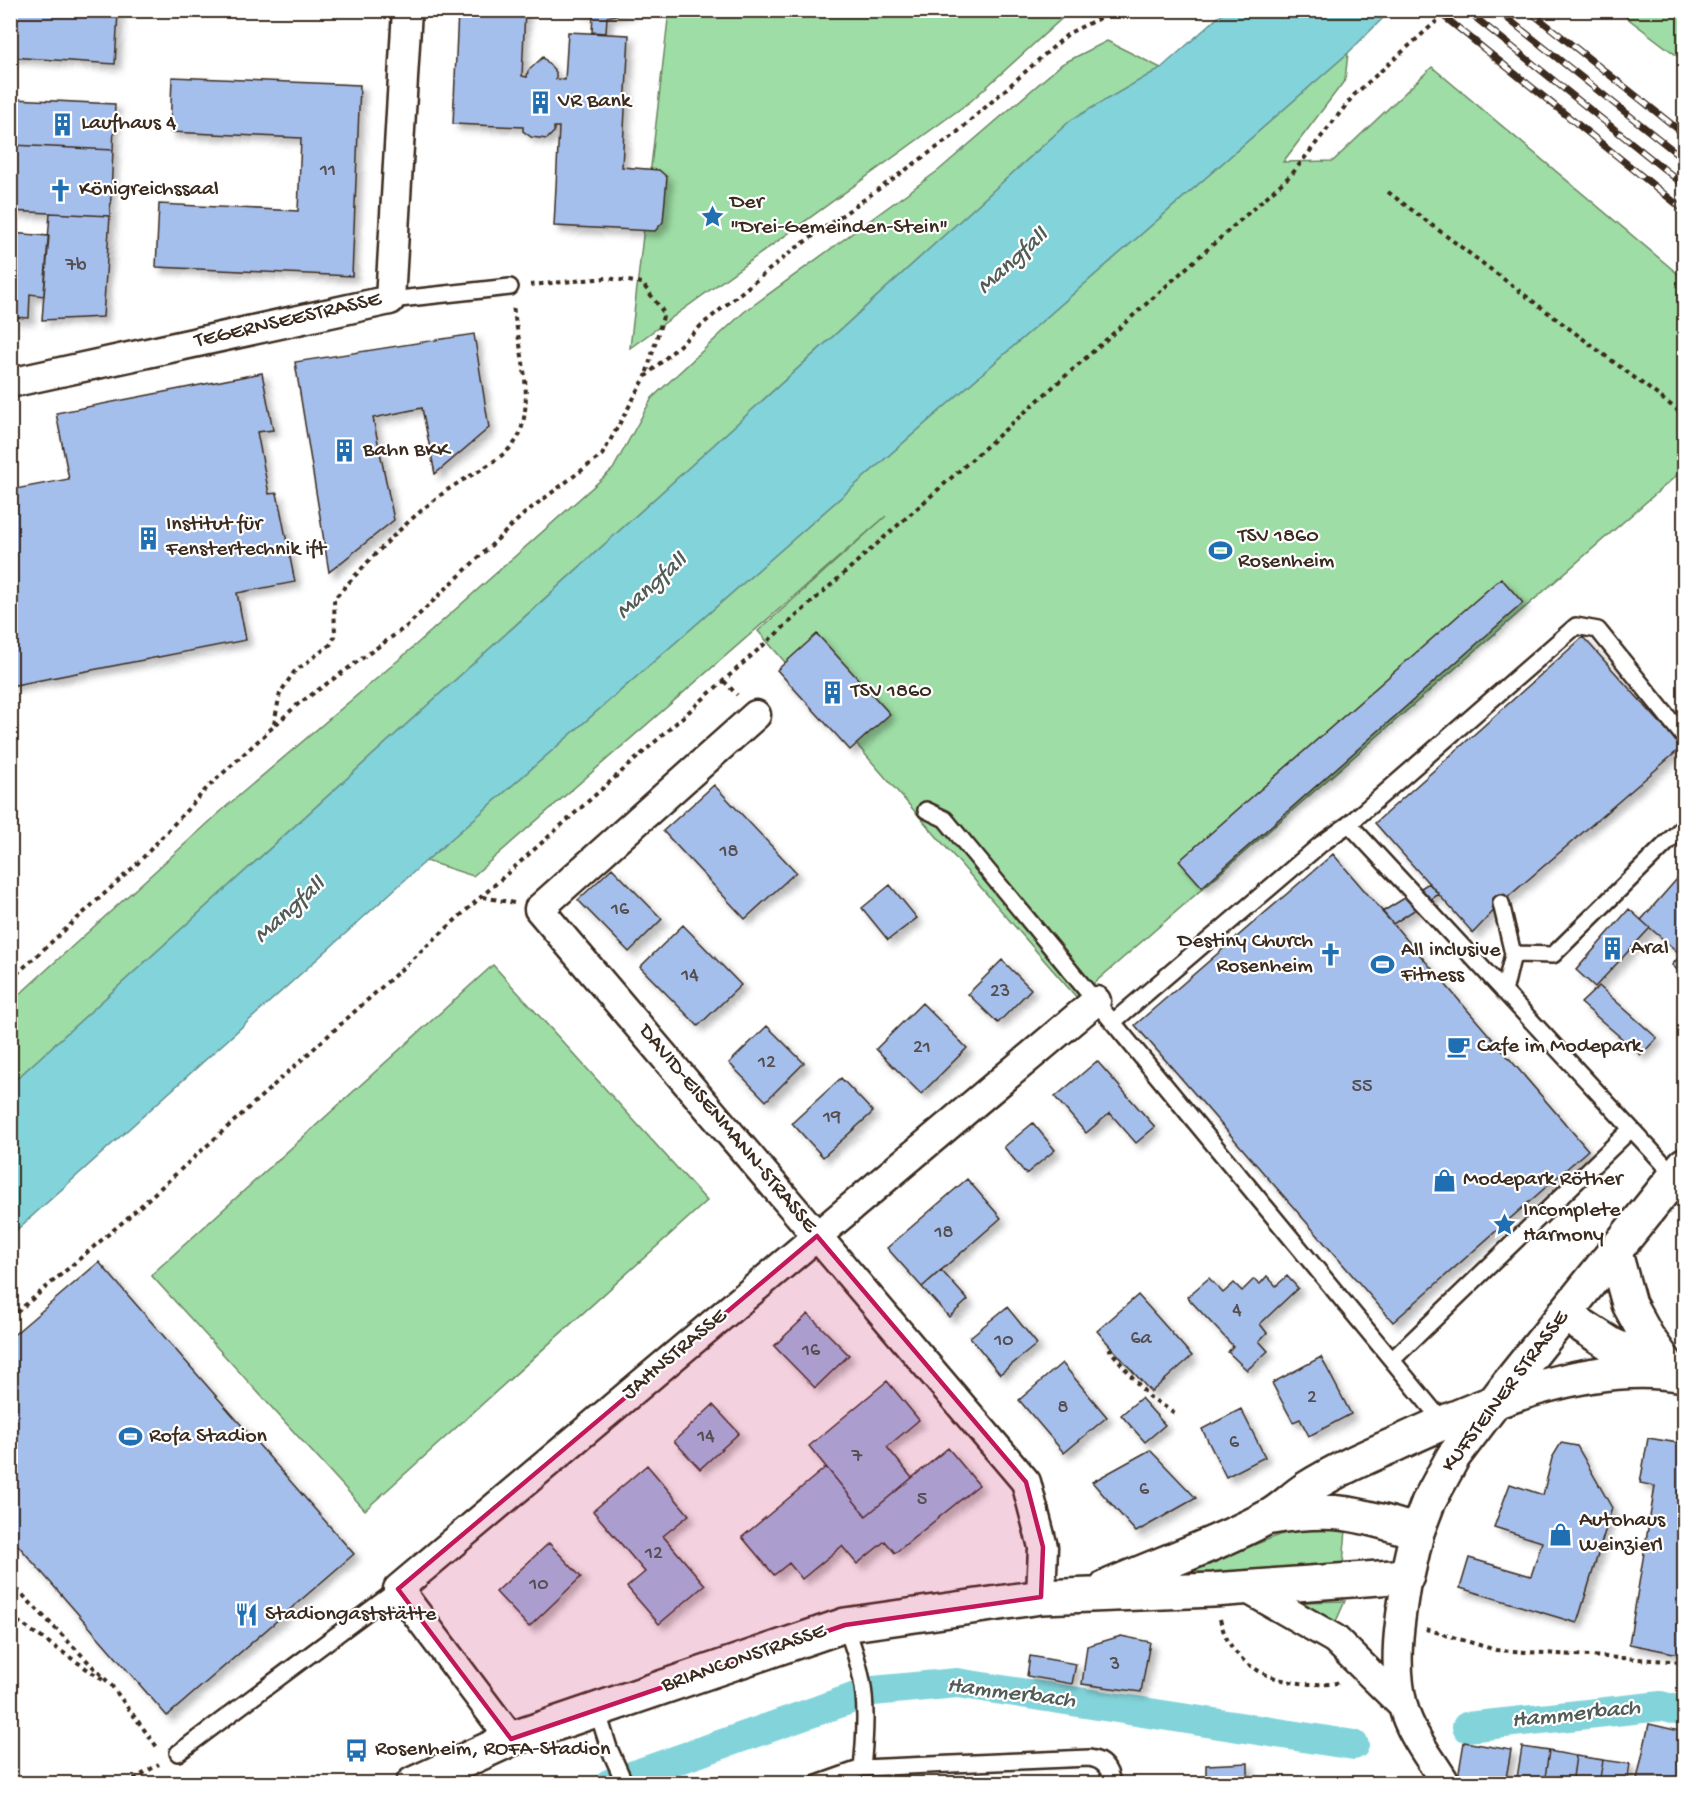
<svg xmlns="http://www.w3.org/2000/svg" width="1695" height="1794" font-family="'Gochi Hand',sans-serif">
  <defs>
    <filter id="shadow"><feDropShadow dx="5.5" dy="5.5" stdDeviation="3" flood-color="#0004"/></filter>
  </defs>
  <rect width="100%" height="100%" fill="#fff"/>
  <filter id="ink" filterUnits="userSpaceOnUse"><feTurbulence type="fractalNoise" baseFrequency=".0167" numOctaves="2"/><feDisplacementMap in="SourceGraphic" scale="12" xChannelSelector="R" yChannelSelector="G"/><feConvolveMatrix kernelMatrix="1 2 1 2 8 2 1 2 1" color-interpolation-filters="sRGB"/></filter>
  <g filter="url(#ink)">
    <path fill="#9edda5" stroke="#6c8462" stroke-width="1.5" d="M 669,11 L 1070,11 L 971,101 L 630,348 Z
      M 1618,11 L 1684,11 L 1684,61 Z
      M 1107,41 L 1161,68 L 1071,120 L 11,1084 L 11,1002 L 229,804 L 402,657 L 613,469 L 652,398 L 744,312 L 939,170 L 1062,64 Z
      M 1348,53 L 1345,80 L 1283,162 L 1333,161 L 1432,67 L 1684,279 L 1684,469 L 1077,998 L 758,631 L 886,516 L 473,876 L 426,861 Z
      M 493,965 L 707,1201 L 365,1510 L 151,1275 Z
      M 1316,1527 L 1346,1530 L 1343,1564 L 1181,1580 L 1180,1574 L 1292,1530 Z
      M 1345,1601 L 1334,1626 L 1301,1608 L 1303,1602 Z"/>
    <path fill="#83d4da" stroke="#66908f" stroke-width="1.5" d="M 1225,11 L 1390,11 L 1348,53 L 426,861 L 11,1235 L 11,1084 L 1071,120 L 1161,68 Z"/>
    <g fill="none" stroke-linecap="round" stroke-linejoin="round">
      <path stroke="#83d4da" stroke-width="30" d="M 1467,1727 L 1661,1706 L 1684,1712
        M 609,1784 L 873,1691 L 957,1683 L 1354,1745"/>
    </g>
    <path fill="#a5bfec" stroke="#3b2a1e" stroke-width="1.5" filter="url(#shadow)" d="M 10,10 L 118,12 L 115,64 L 10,57 Z
      M 458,10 L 525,10 L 522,76 L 527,77 L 528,71 L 543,57 L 556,72 L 556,79 L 565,80 L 568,32 L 629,35 L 622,167 L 659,170 L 667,177 L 663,222 L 655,231 L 554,226 L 559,127 L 554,127 L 554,132 L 547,139 L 531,137 L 523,131 L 523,127 L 453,124 Z
      M 576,10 L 636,10 L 607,17 L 606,33 L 592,32 L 593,15 Z
      M 172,77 L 360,85 L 352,276 L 156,267 L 159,204 L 298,211 L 301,138 L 170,132 Z
      M 14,99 L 115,104 L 113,150 L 12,145 Z
      M 12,145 L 113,150 L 110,216 L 10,211 Z
      M 50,213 L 110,216 L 103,317 L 42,320 Z
      M 10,233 L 49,236 L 44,296 L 30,294 L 29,318 L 10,317 Z
      M 474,334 L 489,428 L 435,474 L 422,408 L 373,418 L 394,520 L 329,572 L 295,362 Z
      M 262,373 L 273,430 L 257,432 L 269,494 L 277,493 L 295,582 L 237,593 L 246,640 L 10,686 L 10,490 L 69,479 L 56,413 Z
      M 1501,578 L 1523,603 L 1202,887 L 1179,861 Z
      M 817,634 L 890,714 L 850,750 L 777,670 Z
      M 1583,637 L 1682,747 L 1501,903 L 1473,933 L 1375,823 Z
      M 714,785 L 796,872 L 745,919 L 663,831 Z
      M 1333,854 L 1588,1150 L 1393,1322 L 1135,1025 Z
      M 612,868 L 662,919 L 629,952 L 578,900 Z
      M 1684,871 L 1684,951 L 1681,955 L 1641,920 Z
      M 1429,883 L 1439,894 L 1393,924 L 1382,912 Z
      M 890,885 L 917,918 L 888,940 L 862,908 Z
      M 1629,909 L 1650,928 L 1595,987 L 1576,970 Z
      M 683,925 L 741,985 L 698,1026 L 640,967 Z
      M 1684,951 L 1684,976 L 1672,965 Z
      M 1002,960 L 1031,989 L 998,1023 L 968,994 Z
      M 1599,986 L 1657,1038 L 1641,1055 L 1581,1003 Z
      M 922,1003 L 967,1048 L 921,1094 L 876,1049 Z
      M 767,1026 L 804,1063 L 766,1101 L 729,1063 Z
      M 1097,1061 L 1155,1127 L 1136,1143 L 1110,1113 L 1086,1133 L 1055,1097 Z
      M 841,1078 L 873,1112 L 823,1157 L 792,1123 Z
      M 1033,1123 L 1055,1150 L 1026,1174 L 1004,1147 Z
      M 967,1179 L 1001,1218 L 922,1287 L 887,1248 Z
      M 99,1262 L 354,1554 L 167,1716 L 10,1536 L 10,1338 Z
      M 941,1270 L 968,1300 L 949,1317 L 922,1287 Z
      M 1267,1276 L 1276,1286 L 1287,1276 L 1298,1288 L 1260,1324 L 1267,1333 L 1259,1341 L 1268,1351 L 1247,1370 L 1228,1352 L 1233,1346 L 1187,1297 L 1209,1278 L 1223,1293 L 1234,1283 L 1242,1291 L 1254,1279 L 1260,1284 Z
      M 1138,1295 L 1192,1356 L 1151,1392 L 1097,1331 Z
      M 1007,1307 L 1037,1344 L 1000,1374 L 970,1337 Z
      M 808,1314 L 849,1355 L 815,1388 L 774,1346 Z
      M 1321,1357 L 1351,1414 L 1309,1436 L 1300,1419 L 1293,1422 L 1272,1383 Z
      M 1062,1363 L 1107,1417 L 1064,1453 L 1019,1400 Z
      M 887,1381 L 919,1420 L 887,1447 L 912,1478 L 866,1516 L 809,1446 Z
      M 1141,1398 L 1165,1425 L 1145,1442 L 1121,1415 Z
      M 713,1405 L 739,1433 L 700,1469 L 674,1441 Z
      M 1241,1409 L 1265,1457 L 1226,1477 L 1202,1429 Z
      M 1648,1438 L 1684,1444 L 1684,1655 L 1629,1644 L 1655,1486 L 1640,1483 Z
      M 1561,1443 L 1577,1446 L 1612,1508 L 1577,1623 L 1460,1588 L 1469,1558 L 1531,1576 L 1542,1542 L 1494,1527 L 1510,1484 L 1543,1495 L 1552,1458 Z
      M 948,1448 L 979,1485 L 895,1553 L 885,1541 L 857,1564 L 842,1546 L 802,1579 L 789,1563 L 774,1575 L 742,1537 L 826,1467 L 866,1516 Z
      M 1150,1450 L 1196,1498 L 1136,1532 L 1092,1482 Z
      M 647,1465 L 689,1515 L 663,1536 L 705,1585 L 659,1624 L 627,1587 L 645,1572 L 593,1511 Z
      M 549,1543 L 581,1577 L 529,1627 L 496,1592 Z
      M 1121,1636 L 1150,1642 L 1141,1692 L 1082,1684 L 1087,1646 Z
      M 1030,1656 L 1076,1664 L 1072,1684 L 1027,1676 Z
      M 1649,1724 L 1684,1732 L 1684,1784 L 1636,1784 Z
      M 1464,1742 L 1511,1750 L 1505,1784 L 1457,1784 Z
      M 1522,1747 L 1549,1751 L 1544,1784 L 1516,1784 Z
      M 1549,1751 L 1576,1756 L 1572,1784 L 1544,1784 Z
      M 1576,1756 L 1603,1760 L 1599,1784 L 1572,1784 Z
      M 1603,1760 L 1630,1764 L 1627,1784 L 1599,1784 Z
      M 1248,1763 L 1248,1784 L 1206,1784 L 1206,1765 Z"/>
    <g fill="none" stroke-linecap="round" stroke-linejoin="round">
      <defs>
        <path id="service" d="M 390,300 L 510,287
          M 926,810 L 945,819 L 1443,1422
          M 1349,824 L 1576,626 L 1598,630 L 1684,737
          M 1501,903 L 1513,954
          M 1504,992 L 1513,954 L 1553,955 L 1684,826
          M 1113,1022 L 1321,844 L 1349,824 L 1675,1176
          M 1392,1360 L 1631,1129
          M 597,1710 L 609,1748 L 625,1784
          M 178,1753 L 398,1589
          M 862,1768 L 1089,1758 C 1104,1760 1110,1769 1112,1784
          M 817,1784 L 862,1768 C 868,1710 867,1680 845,1625"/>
        <path id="minor" d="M 10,383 L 390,300 L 407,10
          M 756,715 L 539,909 L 1026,1482 L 1043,1547 L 1041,1597
          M 1407,1576 C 1400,1618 1392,1664 1403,1706 C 1410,1734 1431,1759 1446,1784
          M 1246,1588 L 1335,1639 L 1403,1706
          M 511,1739 L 398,1589 L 1096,1001"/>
        <path id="secondary" d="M 1615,1253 L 1629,1304 L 1647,1337 L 1673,1373
          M 1564,1314 L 1612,1345 L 1662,1368
          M 1272,1517 C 1333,1507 1358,1513 1417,1532
          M 1107,1587 C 1159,1564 1216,1545 1266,1518 C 1281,1511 1292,1498 1306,1489 C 1334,1471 1366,1457 1396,1444 C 1480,1405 1590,1357 1684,1375
          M 413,1784 L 511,1739 L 845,1625 L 1041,1597 L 1213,1590 L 1407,1576 L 1417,1532 L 1428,1503 L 1453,1457 L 1509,1383 L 1684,1165"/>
      </defs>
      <use href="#service" stroke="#3b2a1e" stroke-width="20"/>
      <use href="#minor" stroke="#3b2a1e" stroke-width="33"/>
      <use href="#secondary" stroke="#3b2a1e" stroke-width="38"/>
      <path stroke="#3b2a1e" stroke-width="4" stroke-dasharray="4.5 4.5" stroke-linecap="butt" d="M 1388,192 L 1684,415
        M 530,285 L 607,278 L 642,283 L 664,313 L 646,375
        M 724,681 L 737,695
        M 274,724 L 280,693 L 294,672 L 331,644 L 335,636 L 334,599 C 368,561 404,522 446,491 C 466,476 512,457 520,433 C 534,394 519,346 513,306
        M 483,897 L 514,903
        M 10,980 L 138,863 L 208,787 L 297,705 L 407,626 L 526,512 L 602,455 L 646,376 L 704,323 L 792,251 L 953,136 L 1069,33 L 1116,10
        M 10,1318 L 124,1221 L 482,896 L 1292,174 L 1354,95 L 1449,10
        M 1113,1348 L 1110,1350 L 1148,1396 L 1178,1415
        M 10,1582 L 111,1685 L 157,1747
        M 10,1616 L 103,1680
        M 1220,1619 C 1230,1664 1268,1682 1311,1684 C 1321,1684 1331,1685 1340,1682
        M 1426,1629 L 1496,1650 L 1684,1662
        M 126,1784 L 159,1764"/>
      <use href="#service" stroke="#fff" stroke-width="15"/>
      <use href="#minor" stroke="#fff" stroke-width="28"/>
      <use href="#secondary" stroke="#fff" stroke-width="33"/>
      <defs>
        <path id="rail" d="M 1436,10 L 1684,210
          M 1466,10 L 1684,185
          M 1497,10 L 1684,159
          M 1528,10 L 1684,134"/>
      </defs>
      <use href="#rail" stroke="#3b2a1e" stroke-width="7"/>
      <use href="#rail" stroke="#fff" stroke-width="4.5" stroke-dasharray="14" stroke-linecap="butt"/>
    </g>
  </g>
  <path fill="#c2185b" fill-opacity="0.2" stroke="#c2185b" stroke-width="4.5" stroke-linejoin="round" d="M 817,1236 L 1026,1482 L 1043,1547 L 1041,1597 L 845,1625 L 511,1739 L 398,1589 Z"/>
  <defs>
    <symbol id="building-bare" viewBox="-9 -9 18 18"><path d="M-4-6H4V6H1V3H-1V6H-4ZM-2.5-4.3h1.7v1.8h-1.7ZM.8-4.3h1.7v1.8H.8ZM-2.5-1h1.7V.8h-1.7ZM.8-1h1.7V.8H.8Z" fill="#1f6fb2" stroke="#fff" stroke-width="2.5" paint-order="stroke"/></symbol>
    <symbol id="church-bare" viewBox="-9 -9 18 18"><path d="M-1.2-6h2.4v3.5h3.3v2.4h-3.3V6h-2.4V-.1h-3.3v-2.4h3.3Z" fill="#1f6fb2" stroke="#fff" stroke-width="2.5" paint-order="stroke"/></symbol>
    <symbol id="sight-bare" viewBox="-9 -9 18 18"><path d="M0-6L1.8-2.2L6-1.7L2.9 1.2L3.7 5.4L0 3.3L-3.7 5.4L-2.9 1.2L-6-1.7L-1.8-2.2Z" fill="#1f6fb2" stroke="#fff" stroke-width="2.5" paint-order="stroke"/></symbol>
    <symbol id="stadium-bare" viewBox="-9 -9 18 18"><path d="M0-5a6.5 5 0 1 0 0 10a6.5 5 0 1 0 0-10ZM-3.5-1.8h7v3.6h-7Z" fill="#1f6fb2" stroke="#fff" stroke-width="2.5" paint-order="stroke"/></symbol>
    <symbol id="cafe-bare" viewBox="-9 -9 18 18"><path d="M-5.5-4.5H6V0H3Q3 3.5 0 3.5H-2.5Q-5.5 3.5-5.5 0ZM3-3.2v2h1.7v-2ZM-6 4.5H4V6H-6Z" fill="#1f6fb2" stroke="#fff" stroke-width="2.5" paint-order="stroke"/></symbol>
    <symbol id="shop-bare" viewBox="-9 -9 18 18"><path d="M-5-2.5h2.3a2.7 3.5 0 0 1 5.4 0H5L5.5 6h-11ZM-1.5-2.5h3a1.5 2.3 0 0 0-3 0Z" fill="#1f6fb2" stroke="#fff" stroke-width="2.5" paint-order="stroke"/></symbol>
    <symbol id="restaurant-bare" viewBox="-9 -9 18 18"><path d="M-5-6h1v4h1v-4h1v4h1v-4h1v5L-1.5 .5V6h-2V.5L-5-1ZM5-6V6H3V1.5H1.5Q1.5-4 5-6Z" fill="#1f6fb2" stroke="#fff" stroke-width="2.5" paint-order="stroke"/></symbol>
    <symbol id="bus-bare" viewBox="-9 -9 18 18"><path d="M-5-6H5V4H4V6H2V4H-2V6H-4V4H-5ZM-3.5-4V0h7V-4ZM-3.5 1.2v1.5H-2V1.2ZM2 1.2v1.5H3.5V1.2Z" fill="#1f6fb2" stroke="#fff" stroke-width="2.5" paint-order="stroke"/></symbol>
  </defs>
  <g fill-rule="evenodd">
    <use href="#building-bare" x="524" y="86" width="33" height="33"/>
    <use href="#building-bare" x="46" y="108" width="33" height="33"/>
    <use href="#church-bare" x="44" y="174" width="33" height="33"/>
    <use href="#sight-bare" x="696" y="200" width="33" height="33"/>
    <use href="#building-bare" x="328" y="434" width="33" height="33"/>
    <use href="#building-bare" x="132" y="522" width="33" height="33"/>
    <use href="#stadium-bare" x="1204" y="534" width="33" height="33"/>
    <use href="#building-bare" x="816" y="676" width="33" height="33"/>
    <use href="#building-bare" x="1596" y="932" width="33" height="33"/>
    <use href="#church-bare" x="1314" y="938" width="33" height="33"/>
    <use href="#stadium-bare" x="1366" y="948" width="33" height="33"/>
    <use href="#cafe-bare" x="1442" y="1030" width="33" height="33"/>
    <use href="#shop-bare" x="1428" y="1164" width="33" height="33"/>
    <use href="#sight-bare" x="1488" y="1208" width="33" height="33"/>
    <use href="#stadium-bare" x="114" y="1420" width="33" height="33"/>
    <use href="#shop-bare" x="1544" y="1518" width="33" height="33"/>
    <use href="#restaurant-bare" x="230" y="1598" width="33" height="33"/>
    <use href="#bus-bare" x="340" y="1734" width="33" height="33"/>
  </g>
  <g text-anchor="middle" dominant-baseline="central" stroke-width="4.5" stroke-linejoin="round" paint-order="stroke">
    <g font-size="20" fill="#564f52">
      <text x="328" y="171">11</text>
      <text x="76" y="266">7b</text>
      <text x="729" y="852">18</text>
      <text x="620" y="910">16</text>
      <text x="690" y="976">14</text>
      <text x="1000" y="992">23</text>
      <text x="922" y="1048">21</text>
      <text x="767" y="1063">12</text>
      <text x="1362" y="1087">55</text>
      <text x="832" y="1118">19</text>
      <text x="944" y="1233">18</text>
      <text x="1237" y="1311">4</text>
      <text x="1141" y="1339">6a</text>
      <text x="1004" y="1341">10</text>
      <text x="811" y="1351">16</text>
      <text x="1312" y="1398">2</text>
      <text x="1063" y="1408">8</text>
      <text x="706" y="1437">14</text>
      <text x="1234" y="1443">6</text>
      <text x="857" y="1457">7</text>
      <text x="1144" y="1490">6</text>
      <text x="922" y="1500">5</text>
      <text x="654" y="1554">12</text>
      <text x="539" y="1585">10</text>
      <text x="1115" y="1665">3</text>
    </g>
    <g font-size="22" fill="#3b2a1e" stroke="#fff" text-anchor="start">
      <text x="558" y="102">VR Bank</text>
      <text x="81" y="124">Laufhaus 4</text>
      <text x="79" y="190">Königreichssaal</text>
      <text x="730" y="203">Der<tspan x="730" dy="25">"Drei-Gemeinden-Stein"</tspan></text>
      <text x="363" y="451">Bahn BKK</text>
      <text x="166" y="525">Institut für<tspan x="166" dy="25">Fenstertechnik ift</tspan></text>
      <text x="1238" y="537">TSV 1860<tspan x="1238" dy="25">Rosenheim</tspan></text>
      <text x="851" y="692">TSV 1860</text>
      <text x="1313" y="942" text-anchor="end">Destiny Church<tspan x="1313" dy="25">Rosenheim</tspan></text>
      <text x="1631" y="949">Aral</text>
      <text x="1401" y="951">All inclusive<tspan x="1401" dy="25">Fitness</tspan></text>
      <text x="1477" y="1047">Cafe im Modepark</text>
      <text x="1463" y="1180">Modepark Röther</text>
      <text x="1523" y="1211">Incomplete<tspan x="1523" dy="25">Harmony</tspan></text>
      <text x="149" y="1437">Rofa Stadion</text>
      <text x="1579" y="1521">Autohaus<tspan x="1579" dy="25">Weinzierl</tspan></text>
      <text x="265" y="1615">Stadiongaststätte</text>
      <text x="375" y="1750">Rosenheim, ROFA-Stadion</text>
    </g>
    <g font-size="22" fill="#3b2a1e" stroke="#fff">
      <text transform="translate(288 321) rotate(-13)">TEGERNSEESTRASSE</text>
      <text transform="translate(727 1129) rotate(50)">DAVID-EISENMANN-STRASSE</text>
      <text transform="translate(675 1355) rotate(-40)">JAHNSTRASSE</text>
      <text transform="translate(1506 1392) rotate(-53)">KUFSTEINER STRASSE</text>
      <text transform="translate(744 1659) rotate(-19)">BRIANCONSTRASSE</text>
    </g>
    <g font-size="24" font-style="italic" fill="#515d56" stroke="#fff">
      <text transform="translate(1013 262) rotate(-42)">Mangfall</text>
      <text transform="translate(652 587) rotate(-42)">Mangfall</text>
      <text transform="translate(290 911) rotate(-42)">Mangfall</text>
      <text transform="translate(1011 1694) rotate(7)">Hammerbach</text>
      <text transform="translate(1576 1715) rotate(-6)">Hammerbach</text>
    </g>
  </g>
  <rect width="1695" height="1794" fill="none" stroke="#fff" stroke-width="36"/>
  <rect x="18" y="18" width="1659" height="1758" fill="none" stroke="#3b2a1e" stroke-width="2" filter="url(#ink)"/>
</svg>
